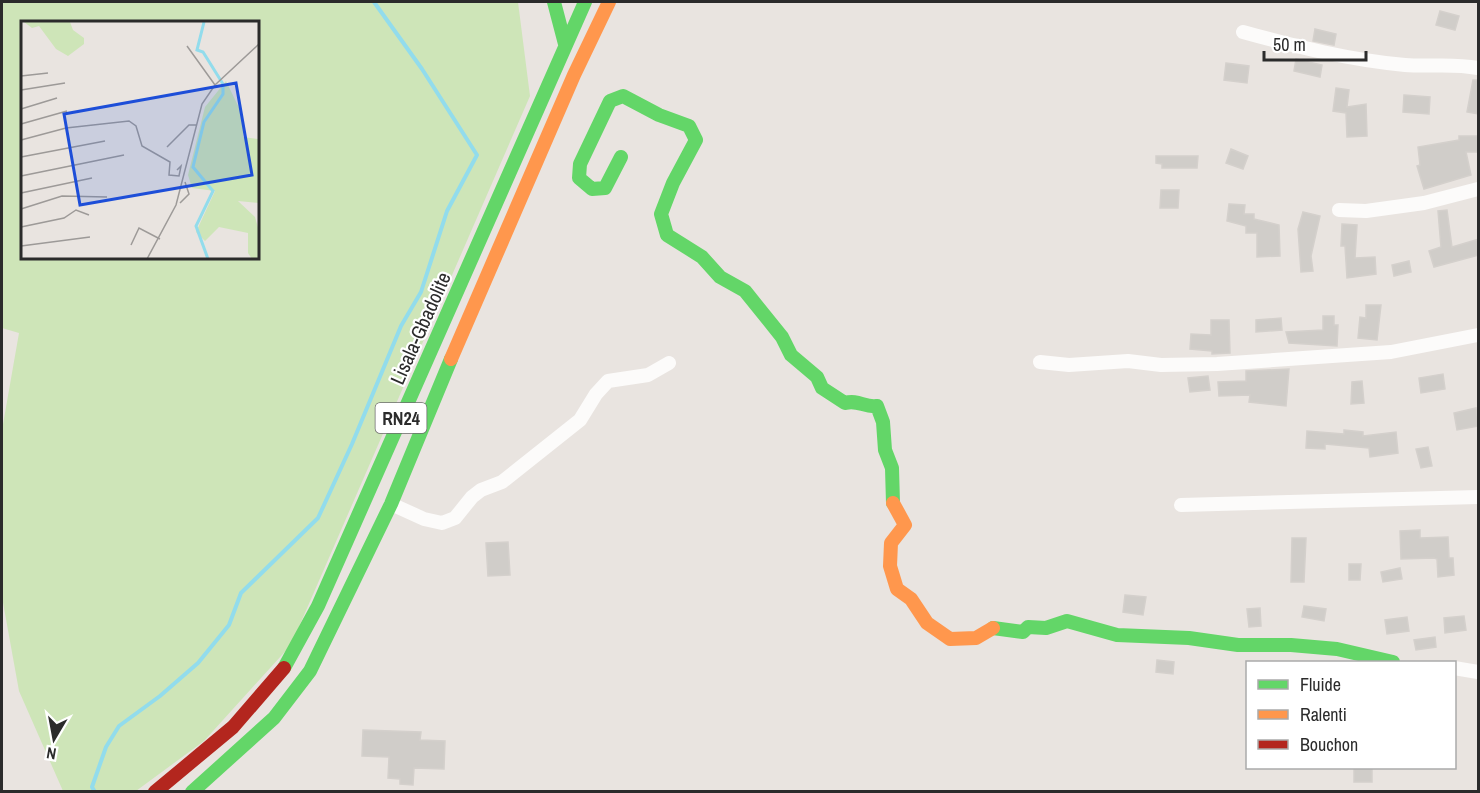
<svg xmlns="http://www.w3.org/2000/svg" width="1480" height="793" font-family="'Archivo Narrow',sans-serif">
  <rect width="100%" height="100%" fill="#e9e4e0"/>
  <path fill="#cee5b8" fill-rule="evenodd" d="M 2,2 L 518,2 L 530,96 L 291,645 L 204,741 L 136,791 L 63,791 L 19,691 L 2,597 L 2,430 L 19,333 L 2,328 ZM 22,22 L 258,22 L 258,258 L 22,258 Z"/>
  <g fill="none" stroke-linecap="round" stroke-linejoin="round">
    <path stroke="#92dcec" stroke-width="4" d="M 95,792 L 92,787 L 106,747 L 119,726 L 160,696 L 198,663 L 229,625 L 241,593 L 318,518 L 352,444 L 401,326 L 421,292 L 447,211 L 477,155 L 422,69 L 374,2"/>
  </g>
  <path fill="#d0cdc9" stroke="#d4d0cc" stroke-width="1.5" d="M 1440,11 L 1459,16 L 1455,30 L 1436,25 Z
    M 1315,29 L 1336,34 L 1334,45 L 1313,41 Z
    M 1296,59 L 1322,65 L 1320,77 L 1294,71 Z
    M 1226,63 L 1249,66 L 1247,83 L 1224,80 Z
    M 1473,80 L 1479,80 L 1479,114 L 1467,112 Z
    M 1336,88 L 1349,90 L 1347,107 L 1366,104 L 1367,136 L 1347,137 L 1346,113 L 1333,111 Z
    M 1404,95 L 1430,97 L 1429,114 L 1403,112 Z
    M 1459,136 L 1479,136 L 1479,152 L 1466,152 L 1471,175 L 1424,189 L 1417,166 L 1420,165 L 1418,147 L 1459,140 Z
    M 1231,149 L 1248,156 L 1243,169 L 1226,163 Z
    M 1156,156 L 1198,156 L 1197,168 L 1162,168 L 1162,164 L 1156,163 Z
    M 1161,190 L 1179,190 L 1178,208 L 1160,208 Z
    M 1229,204 L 1245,205 L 1244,214 L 1254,214 L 1254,219 L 1279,225 L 1280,256 L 1257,257 L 1257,233 L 1246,233 L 1246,226 L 1227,221 Z
    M 1447,210 L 1452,247 L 1479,239 L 1479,255 L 1434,267 L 1429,251 L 1441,247 L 1438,211 Z
    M 1303,212 L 1320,216 L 1311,256 L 1313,271 L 1301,272 L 1298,229 Z
    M 1342,224 L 1357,225 L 1355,258 L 1375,257 L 1376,274 L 1347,278 L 1345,246 L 1341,246 Z
    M 1409,261 L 1411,272 L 1394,276 L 1392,265 Z
    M 1366,305 L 1381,305 L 1377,340 L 1358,338 L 1360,317 L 1366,318 Z
    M 1323,316 L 1334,316 L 1334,325 L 1338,325 L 1337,346 L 1289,343 L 1286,332 L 1323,330 Z
    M 1281,318 L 1282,330 L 1256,332 L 1256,320 Z
    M 1211,320 L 1229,320 L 1230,353 L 1212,354 L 1212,351 L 1190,349 L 1191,334 L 1211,335 Z
    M 1289,369 L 1286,406 L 1249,402 L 1250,395 L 1219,396 L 1218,382 L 1246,381 L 1246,371 Z
    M 1443,374 L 1445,389 L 1421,393 L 1419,378 Z
    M 1208,376 L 1210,390 L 1190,392 L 1188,378 Z
    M 1362,381 L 1364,403 L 1351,404 L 1352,382 Z
    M 1476,408 L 1479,426 L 1457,430 L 1454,413 Z
    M 1344,430 L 1363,432 L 1363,436 L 1396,432 L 1398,453 L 1370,457 L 1369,448 L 1325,444 L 1325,449 L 1306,448 L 1307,431 L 1344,434 Z
    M 1428,447 L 1432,466 L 1421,468 L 1416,449 Z
    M 1420,530 L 1420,538 L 1448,537 L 1449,558 L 1453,558 L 1454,575 L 1438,577 L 1437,559 L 1434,558 L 1401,559 L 1400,531 Z
    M 1292,538 L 1306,538 L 1304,582 L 1291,582 Z
    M 508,542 L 510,575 L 488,576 L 486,543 Z
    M 1349,564 L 1361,564 L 1360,580 L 1349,580 Z
    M 1400,568 L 1402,579 L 1383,582 L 1381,572 Z
    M 1125,595 L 1146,597 L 1143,615 L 1123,612 Z
    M 1304,606 L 1326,609 L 1324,621 L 1302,617 Z
    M 1260,608 L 1261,626 L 1249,627 L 1247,609 Z
    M 1464,616 L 1466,630 L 1445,633 L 1444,618 Z
    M 1407,617 L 1409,631 L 1387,634 L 1385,620 Z
    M 1435,637 L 1436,647 L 1416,650 L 1414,640 Z
    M 1157,660 L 1174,662 L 1173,674 L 1156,672 Z
    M 363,730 L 421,732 L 420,740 L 445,741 L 444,769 L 414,768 L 413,785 L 400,784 L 400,779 L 388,778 L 389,757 L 362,756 Z
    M 1354,768 L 1372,768 L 1372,782 L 1354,782 Z"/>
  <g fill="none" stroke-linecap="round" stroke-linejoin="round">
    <path stroke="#fcfbfa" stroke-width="14" d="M 1243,32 C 1297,47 1350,60 1405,65 C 1432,67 1451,63 1478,68
      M 1339,210 L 1366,211 L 1424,203 L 1478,189
      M 1040,362 L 1069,365 L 1128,361 L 1161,365 L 1217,364 L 1391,352 L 1478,335
      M 391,504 L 424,519 L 442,523 L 455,518 L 472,497 L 481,490 L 502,482 L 580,420 L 596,394 L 608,381 L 648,375 L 669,363
      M 1181,505 L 1478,497
      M 1454,668 L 1478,672"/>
    <path stroke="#63d668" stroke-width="14" d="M 554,2 L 565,44
      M 621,157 L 605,188 L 592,189 L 579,178 L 580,164 L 610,101 L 623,96 L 659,115 L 689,126 L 696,140 L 673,183 L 661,214 L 667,235 L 702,257 L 720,277 L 745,291 L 782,337 L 791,355 L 817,377 L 822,388 L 845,403 C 858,399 865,408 877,406 L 883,422 L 885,450 L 892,468 L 893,503
      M 993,628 L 1023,632 L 1028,627 L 1046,628 L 1067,621 L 1117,635 L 1189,638 L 1238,645 L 1291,645 L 1337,649 L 1393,662
      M 284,668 L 318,606 L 585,2
      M 192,792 L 274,718 L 310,671 L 391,504 L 451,359"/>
    <path stroke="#ff974d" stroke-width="14" d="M 451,359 L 574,75 L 609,2
      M 893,503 L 905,525 L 891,543 L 890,566 L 897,589 L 911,599 L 927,623 L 950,639 L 976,638 L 993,628"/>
    <path stroke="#b3261e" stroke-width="14" d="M 155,792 L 233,727 L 284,668"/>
  </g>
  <g text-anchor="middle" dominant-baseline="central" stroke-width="4.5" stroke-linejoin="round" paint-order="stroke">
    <rect fill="#fff" stroke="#6b6b6b" stroke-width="1.5" x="375.5" y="403" width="51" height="30" rx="4.5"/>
    <g font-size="18" font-weight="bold" fill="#2b2b2b">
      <text x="401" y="418">RN24</text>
    </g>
    <g font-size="20" fill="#2b2b2b" stroke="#fff">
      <text transform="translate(420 328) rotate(-66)">Lisala-Gbadolite</text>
    </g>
  </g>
  <g transform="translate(21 21)">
    <rect width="238" height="238" fill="#e9e4e0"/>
    <path d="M 3,1 L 49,1 L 52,9 L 63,17 L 63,23 L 47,35 L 35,28 L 18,5 L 11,7 ZM 205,60 L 222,95 L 222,116 L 237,118 L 238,113 L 238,182 L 217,180 L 234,196 L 238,210 L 238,238 L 231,238 L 227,232 L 227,212 L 198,206 L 184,220 L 175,211 L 194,170 L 171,167 L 167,154 L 184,86 Z" fill="#cee5b8"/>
    <path fill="none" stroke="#92dcec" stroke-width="3" d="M 183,1 L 176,29 L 182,31 L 202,63M 187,238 L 175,205 L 192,170 L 172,146 L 183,101 L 202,73 L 202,63"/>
    <path fill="none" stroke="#9d9a98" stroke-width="1.5" d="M 166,25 L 194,64M 0,55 L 27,52M 0,69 L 44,62M 0,88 L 36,77M 0,103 L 46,90M 0,119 L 45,107 L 108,100 L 115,105 L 121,125 L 149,141 L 148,154 L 158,155 L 160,145 L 156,149M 146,126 L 168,104 L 175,104M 0,136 L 84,120M 0,155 L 103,134M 0,172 L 71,157M 159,182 L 168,173 L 164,161M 0,188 L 41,175 L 86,176M 0,206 L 43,197 L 55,189 L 68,194M 110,224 L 118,207 L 139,218M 0,225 L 69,216M 126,238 L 155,184 L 181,83 L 194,64 L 238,23"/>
    <path fill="#1d4ed8" fill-opacity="0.15" stroke="#1d4ed8" stroke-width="3" d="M 215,62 L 231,154 L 59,184 L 43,93 Z"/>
    <rect width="238" height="238" fill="none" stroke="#2b2b2b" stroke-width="3"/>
  </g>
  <rect width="1480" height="793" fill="none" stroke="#2b2b2b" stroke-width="6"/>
  <rect x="1246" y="661" width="210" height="108" fill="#ffffff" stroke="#aaaaaa" stroke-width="1.5"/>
  <rect x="1258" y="680" width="30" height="9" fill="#63d668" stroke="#aaaaaa" stroke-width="1.5"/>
  <text x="1300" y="691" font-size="18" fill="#2b2b2b">Fluide</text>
  <rect x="1258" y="710" width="30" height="9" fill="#ff974d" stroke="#aaaaaa" stroke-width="1.5"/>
  <text x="1300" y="721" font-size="18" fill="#2b2b2b">Ralenti</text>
  <rect x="1258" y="740" width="30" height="9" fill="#b3261e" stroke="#aaaaaa" stroke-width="1.5"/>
  <text x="1300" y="751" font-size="18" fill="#2b2b2b">Bouchon</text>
  <g transform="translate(54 739) rotate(190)" stroke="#ffffff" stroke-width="4.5" paint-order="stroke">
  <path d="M0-4.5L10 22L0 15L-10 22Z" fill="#2b2b2b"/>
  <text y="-9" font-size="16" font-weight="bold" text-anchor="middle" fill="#2b2b2b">N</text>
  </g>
  <path d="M1264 51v9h102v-9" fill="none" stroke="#2b2b2b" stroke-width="3"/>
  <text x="1273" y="51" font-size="18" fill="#2b2b2b" stroke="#ffffff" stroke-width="4.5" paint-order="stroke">50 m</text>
</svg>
